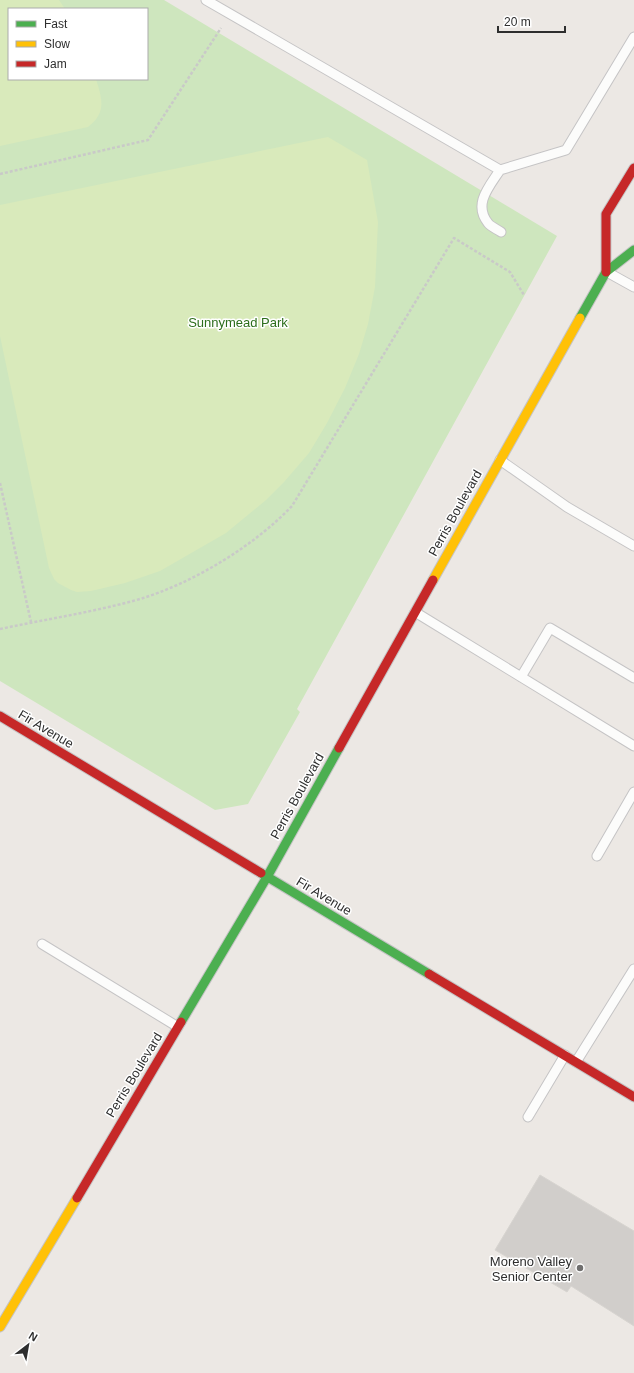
<svg xmlns="http://www.w3.org/2000/svg" width="634" height="1373" font-family="Helvetica,sans-serif">
  <rect width="100%" height="100%" fill="#ece8e4"/>
  <path fill="#cee6be" fill-rule="evenodd" d="M 0,0 L 164,0 L 557,236 L 297,709 L 300,712 L 248,804 L 215,810 L 0,681 ZM 9,9 L 147,9 L 147,79 L 9,79 Z"/>
  <path fill="#d9eabb" d="M 0,0 L 59,0 L 65,9 L 9,9 L 9,79 L 96,79 C 102,99 107,112 88,127 L 0,146 Z
    M 328,137 L 367,160 L 378,222 L 375,287 L 368,324 L 359,354 L 345,388 L 327,423 L 309,453 L 284,482 L 266,500 L 226,533 L 160,571 L 125,583 L 91,591 L 77,592 L 71,590 L 58,583 L 54,579 L 49,568 L 0,336 L 0,205 Z"/>
  <path fill="#d1cecb" stroke="#d7d4d0" d="M 540,1175 L 634,1231 L 634,1326 L 571,1286 L 567,1292 L 495,1250 Z"/>
  <g fill="none" stroke-linecap="round" stroke-linejoin="round">
    <defs>
      <path id="lane" d="M 206,0 L 500,170 L 566,150 L 634,37
        M 500,170 C 489,187 473,204 488,223 C 491,227 497,229 501,232
        M 607,272 L 634,287
        M 500,460 L 567,507 L 634,546
        M 415,612 L 634,746
        M 521,677 L 550,628 L 634,678
        M 597,856 L 634,792
        M 42,944 L 178,1027
        M 576,1062 L 634,969
        M 528,1117 L 565,1055"/>
      <path id="fast" d="M 580,318 L 606,272 L 634,250
        M 261,873 L 429,974
        M 181,1022 L 267,877 L 339,748"/>
      <path id="slow" d="M 433,580 L 580,318
        M 0,1327 L 77,1198"/>
      <path id="jam" d="M 606,272 L 606,214 L 634,168
        M 0,716 L 261,873
        M 339,748 L 433,580
        M 429,974 L 634,1097
        M 77,1198 L 181,1022"/>
    </defs>
    <use href="#lane" stroke="#c5c4c5" stroke-width="11"/>
    <use href="#fast" stroke="#c5c4c5" stroke-width="11"/>
    <use href="#slow" stroke="#c5c4c5" stroke-width="11"/>
    <use href="#jam" stroke="#c5c4c5" stroke-width="11"/>
    <path stroke="#c9c9c8" stroke-width="2.5" stroke-dasharray="3 2" stroke-linecap="butt" d="M 0,174 L 148,140 L 221,28
      M 0,483 L 31,622
      M 0,629 C 47,619 94,612 140,599 C 193,583 254,546 292,506 L 454,238 L 510,272 L 524,295"/>
    <use href="#lane" stroke="#fcfcfb" stroke-width="9"/>
    <use href="#fast" stroke="#4caf50" stroke-width="9"/>
    <use href="#slow" stroke="#ffc107" stroke-width="9"/>
    <use href="#jam" stroke="#c62828" stroke-width="9"/>
  </g>
  <circle fill="#706f6e" stroke="#fff" stroke-width="1.5" cx="580" cy="1268" r="4"/>
  <g text-anchor="middle" dominant-baseline="central" stroke-width="3" stroke-linejoin="round" paint-order="stroke">
    <g font-size="13" fill="#2c6e1b" stroke="#fff">
      <text x="238" y="322">Sunnymead Park</text>
    </g>
    <g font-size="13" fill="#2e2e2e" stroke="#fff">
      <text transform="translate(455 513) rotate(-61)">Perris Boulevard</text>
      <text transform="translate(46 729) rotate(31)">Fir Avenue</text>
      <text transform="translate(297 796) rotate(-61)">Perris Boulevard</text>
      <text transform="translate(324 896) rotate(31)">Fir Avenue</text>
      <text transform="translate(134 1075) rotate(-59)">Perris Boulevard</text>
    </g>
    <g font-size="13" fill="#2e2e2e" stroke="#fff" text-anchor="end">
      <text x="572" y="1261">Moreno Valley<tspan x="572" dy="15">Senior Center</tspan></text>
    </g>
  </g>
  <rect x="8" y="8" width="140" height="72" fill="#ffffff" stroke="#ababab"/>
  <rect x="16" y="21" width="20" height="6" fill="#4caf50" stroke="#ababab"/>
  <text x="44" y="28" font-size="12" fill="#2e2e2e">Fast</text>
  <rect x="16" y="41" width="20" height="6" fill="#ffc107" stroke="#ababab"/>
  <text x="44" y="48" font-size="12" fill="#2e2e2e">Slow</text>
  <rect x="16" y="61" width="20" height="6" fill="#c62828" stroke="#ababab"/>
  <text x="44" y="68" font-size="12" fill="#2e2e2e">Jam</text>
  <g transform="translate(28 1345) rotate(31)" stroke="#ffffff" stroke-width="3" paint-order="stroke">
  <path d="M0-3L7 15L0 10L-7 15Z" fill="#2e2e2e"/>
  <text y="-6" font-size="11" font-weight="bold" text-anchor="middle" fill="#2e2e2e">N</text>
  </g>
  <path d="M498 26v6h67v-6" fill="none" stroke="#2e2e2e" stroke-width="2"/>
  <text x="504" y="26" font-size="12" fill="#2e2e2e" stroke="#ffffff" stroke-width="3" paint-order="stroke">20 m</text>
</svg>
